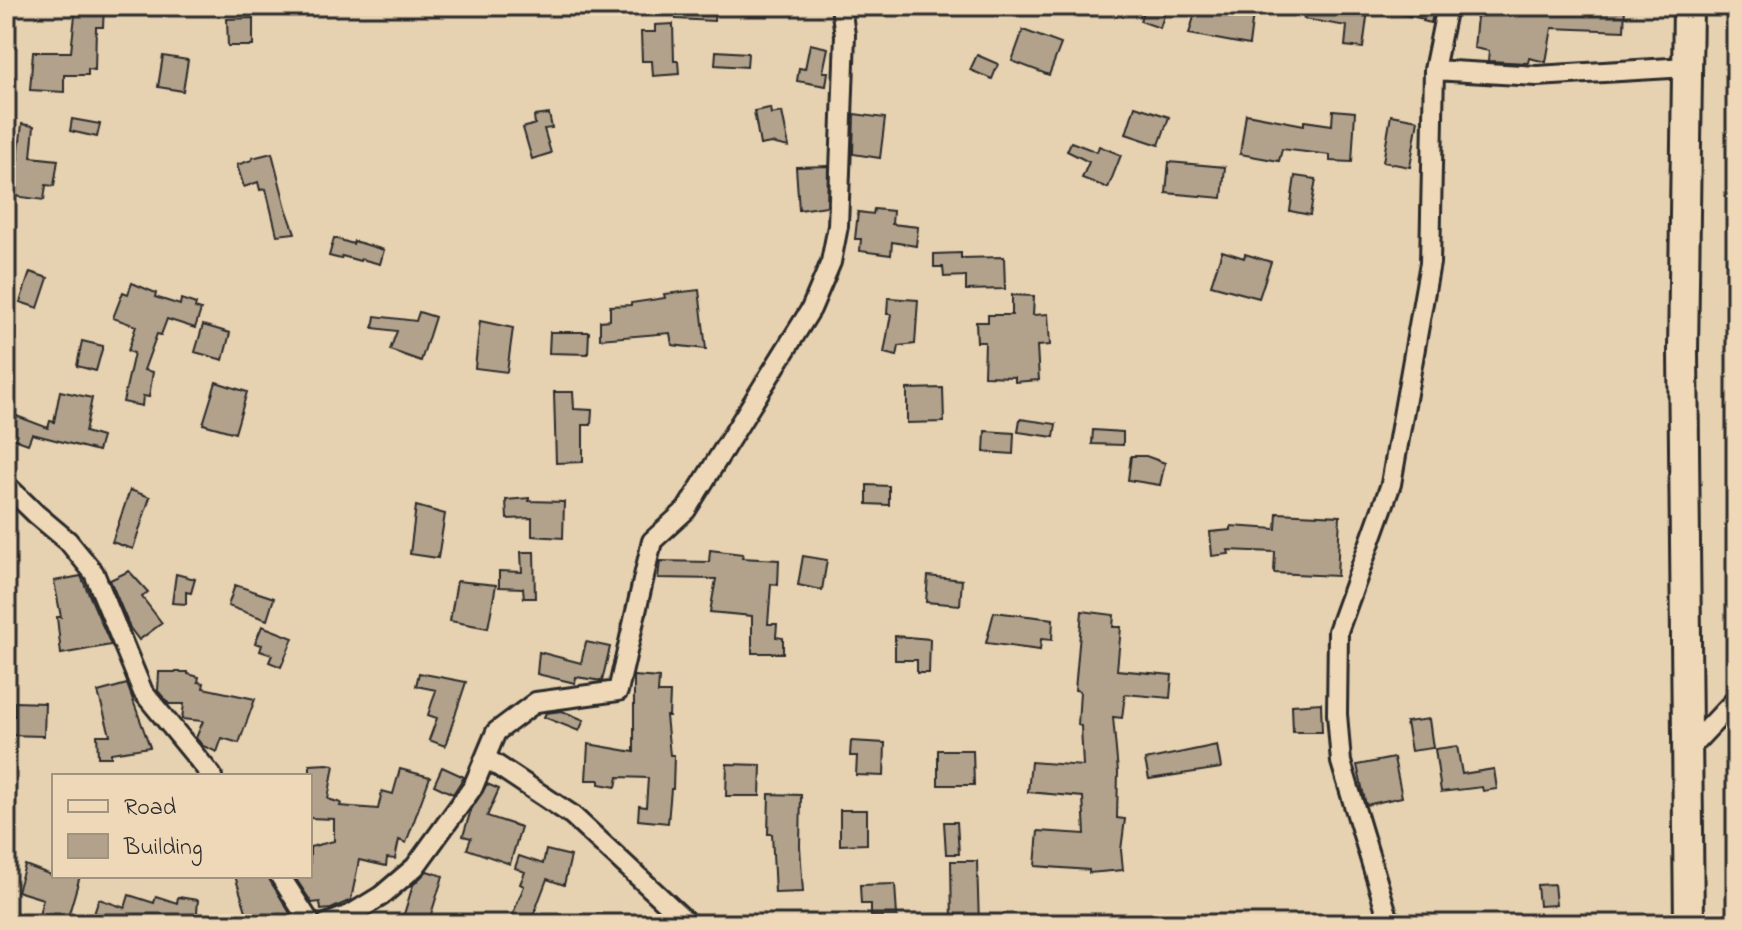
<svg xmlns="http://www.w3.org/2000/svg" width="1742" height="930" font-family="'Indie Flower',sans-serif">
  <rect width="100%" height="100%" fill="#e6d1b1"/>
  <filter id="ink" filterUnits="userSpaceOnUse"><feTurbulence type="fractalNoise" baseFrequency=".0125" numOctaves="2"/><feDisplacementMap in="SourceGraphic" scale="16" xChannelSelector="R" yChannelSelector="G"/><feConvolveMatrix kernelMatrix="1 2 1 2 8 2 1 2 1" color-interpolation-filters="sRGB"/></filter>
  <g filter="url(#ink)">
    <path fill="#b2a28c" stroke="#2b2b2b" stroke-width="2" d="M 76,6 L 104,6 L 103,27 L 96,27 L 95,70 L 88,69 L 88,75 L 64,75 L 64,92 L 30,90 L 33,52 L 71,52 Z
      M 677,6 L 715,6 L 714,21 L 676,19 Z
      M 1145,6 L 1167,6 L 1160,28 L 1140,21 Z
      M 1197,6 L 1254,6 L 1249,45 L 1189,34 Z
      M 1306,6 L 1344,6 L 1368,10 L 1363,48 L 1345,46 L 1347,26 L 1304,19 Z
      M 1391,6 L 1435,6 L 1431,23 L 1423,21 L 1424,19 L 1391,12 Z
      M 1478,6 L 1625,6 L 1624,31 L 1552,28 L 1546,62 L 1529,58 L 1528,63 L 1488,61 L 1489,51 L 1474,48 Z
      M 253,18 L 253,46 L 228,46 L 227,19 Z
      M 673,24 L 674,61 L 678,61 L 679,74 L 653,76 L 652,61 L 642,61 L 641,32 L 655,32 L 655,25 Z
      M 1023,30 L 1061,44 L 1049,75 L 1012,61 Z
      M 810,44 L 828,48 L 823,72 L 828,72 L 826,86 L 797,81 L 799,68 L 805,69 Z
      M 716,51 L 748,53 L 747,67 L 715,65 Z
      M 977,55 L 998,64 L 992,79 L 970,70 Z
      M 163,56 L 188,60 L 183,91 L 158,87 Z
      M 1135,106 L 1169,117 L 1159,145 L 1126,134 Z
      M 770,108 L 771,114 L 782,112 L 789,147 L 771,143 L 760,145 L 754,111 Z
      M 1333,110 L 1355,112 L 1352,162 L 1330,161 L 1330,155 L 1282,149 L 1279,161 L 1240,154 L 1246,114 L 1304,125 L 1304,121 L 1332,125 Z
      M 549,114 L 552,128 L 544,129 L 551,153 L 532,159 L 523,128 L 535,124 L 534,116 Z
      M 854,114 L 885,118 L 880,158 L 853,154 Z
      M 1391,115 L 1418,120 L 1410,167 L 1383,162 Z
      M 72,119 L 100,124 L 97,137 L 70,131 Z
      M 22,124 L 34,126 L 31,157 L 58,160 L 54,186 L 46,185 L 44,200 L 6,195 L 6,158 L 18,159 Z
      M 1071,142 L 1097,152 L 1099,146 L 1121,155 L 1108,188 L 1082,178 L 1089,162 L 1067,151 Z
      M 272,153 L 286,208 L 295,233 L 277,235 L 266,189 L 260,190 L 258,182 L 244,187 L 237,165 L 252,160 L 252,158 Z
      M 1169,162 L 1225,167 L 1222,198 L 1166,193 Z
      M 828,166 L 827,206 L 799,210 L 796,167 Z
      M 1295,176 L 1316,179 L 1310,215 L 1290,211 Z
      M 874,209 L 893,211 L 892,224 L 918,227 L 916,246 L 892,242 L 891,255 L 860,251 L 861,239 L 855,239 L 858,212 L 873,214 Z
      M 334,238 L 353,244 L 354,241 L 384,250 L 380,264 L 361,259 L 360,261 L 342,256 L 341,259 L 329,256 Z
      M 1222,251 L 1244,258 L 1245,254 L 1271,262 L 1259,298 L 1211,285 Z
      M 961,253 L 961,258 L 1004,257 L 1005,289 L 966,290 L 966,276 L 944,277 L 943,267 L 934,267 L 934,254 Z
      M 30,272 L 48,278 L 38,308 L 20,302 Z
      M 132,283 L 156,293 L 155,297 L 180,305 L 181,299 L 196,304 L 195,308 L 201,310 L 195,328 L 167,319 L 161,335 L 157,334 L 144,370 L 153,372 L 149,397 L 143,396 L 142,406 L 123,402 L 134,353 L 128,351 L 136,326 L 113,318 L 123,292 L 128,294 Z
      M 699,290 L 706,349 L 672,345 L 670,333 L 600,339 L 600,321 L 610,320 L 610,306 L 631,305 L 631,303 L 665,298 L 664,294 Z
      M 1012,295 L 1034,296 L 1033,315 L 1048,314 L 1050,345 L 1037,346 L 1039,380 L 1015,382 L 1015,377 L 984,376 L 985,342 L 977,342 L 976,322 L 988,322 L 988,315 L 1012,315 Z
      M 888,298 L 918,300 L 915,344 L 899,346 L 897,356 L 884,353 L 891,314 L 887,314 Z
      M 419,312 L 435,317 L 421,361 L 390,350 L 397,331 L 373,328 L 375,316 L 416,321 Z
      M 480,321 L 513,328 L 507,372 L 475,368 Z
      M 203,325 L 230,333 L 223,360 L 195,352 Z
      M 550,332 L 589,332 L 588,354 L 549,353 Z
      M 82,341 L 103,346 L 96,371 L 77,366 Z
      M 216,382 L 247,392 L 235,433 L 203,424 Z
      M 943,388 L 944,422 L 907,423 L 907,389 Z
      M 60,391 L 92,398 L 85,432 L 102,437 L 98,451 L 32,434 L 28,444 L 6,436 L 6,412 L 48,428 L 50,421 L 54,422 Z
      M 554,392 L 573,392 L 574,409 L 592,410 L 591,425 L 583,425 L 583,462 L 556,463 Z
      M 1020,419 L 1056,424 L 1054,437 L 1018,432 Z
      M 1093,430 L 1123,432 L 1123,445 L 1092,444 Z
      M 985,431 L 1014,433 L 1013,454 L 984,452 Z
      M 1131,456 L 1146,456 L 1165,463 L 1160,485 L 1128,480 Z
      M 867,485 L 889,486 L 889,505 L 867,504 Z
      M 130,490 L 150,497 L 133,549 L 112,542 Z
      M 529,498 L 529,501 L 564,502 L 563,538 L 532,536 L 532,518 L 507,519 L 506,500 Z
      M 416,506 L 445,514 L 438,558 L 410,554 Z
      M 1277,513 L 1340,516 L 1337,576 L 1274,573 L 1275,552 L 1228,550 L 1229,554 L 1212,556 L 1210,532 L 1231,530 L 1231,526 L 1276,529 Z
      M 710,550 L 743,554 L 742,558 L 779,560 L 778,585 L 771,584 L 768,624 L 777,624 L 776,637 L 783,638 L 783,653 L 752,653 L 752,616 L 710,612 L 716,579 L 658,578 L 660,561 L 709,562 Z
      M 521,552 L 534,552 L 535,598 L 524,598 L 523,588 L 499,587 L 499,571 L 522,572 Z
      M 803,556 L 827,560 L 822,590 L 798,585 Z
      M 129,571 L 148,592 L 142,597 L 162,623 L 139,640 L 130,628 L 110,580 Z
      M 176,574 L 195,579 L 191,593 L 186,592 L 186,604 L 172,603 Z
      M 81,576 L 111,645 L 61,654 L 57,617 L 61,617 L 54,581 Z
      M 928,576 L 962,580 L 960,605 L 926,602 Z
      M 457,581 L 496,585 L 488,628 L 450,621 Z
      M 235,585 L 274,598 L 267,620 L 228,606 Z
      M 1082,611 L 1114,615 L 1113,627 L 1121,627 L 1117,670 L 1172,675 L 1170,698 L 1125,694 L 1122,718 L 1113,717 L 1118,772 L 1117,818 L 1125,819 L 1121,850 L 1123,870 L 1089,873 L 1089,870 L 1035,866 L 1038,831 L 1085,834 L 1083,797 L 1028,792 L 1031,762 L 1083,766 L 1081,726 L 1078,725 L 1080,691 L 1075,690 Z
      M 994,612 L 1053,619 L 1052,640 L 1041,639 L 1040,650 L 986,643 Z
      M 262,626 L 293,638 L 281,667 L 269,662 L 272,655 L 260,651 L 262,645 L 255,643 Z
      M 895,636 L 930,639 L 929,673 L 917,673 L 917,660 L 895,660 Z
      M 586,642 L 610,647 L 602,681 L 576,677 L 575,683 L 537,674 L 539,652 L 581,663 Z
      M 159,672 L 188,672 L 188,674 L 199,677 L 198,682 L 204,683 L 203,688 L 255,699 L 239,743 L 222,738 L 217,752 L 203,746 L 196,738 L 203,721 L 182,719 L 184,704 L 169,704 L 158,691 Z
      M 419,673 L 466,682 L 445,746 L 429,740 L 437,718 L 428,715 L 436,690 L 416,686 Z
      M 634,676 L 659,678 L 658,693 L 670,693 L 669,716 L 666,716 L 670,755 L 674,755 L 673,789 L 671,789 L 668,823 L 638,820 L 639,806 L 646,807 L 648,778 L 618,777 L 616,787 L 599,784 L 599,780 L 586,780 L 588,744 L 634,752 Z
      M 127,684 L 150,747 L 111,753 L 111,757 L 98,757 L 97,735 L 110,735 L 98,692 Z
      M 15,702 L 45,703 L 44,736 L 6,735 L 6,716 L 15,716 Z
      M 1321,703 L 1322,732 L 1293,732 L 1292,705 Z
      M 562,711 L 584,720 L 579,731 L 544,717 L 546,713 Z
      M 1429,719 L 1433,748 L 1411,751 L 1406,722 Z
      M 851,741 L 885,743 L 884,776 L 856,775 L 857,756 L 850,756 Z
      M 1217,745 L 1221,768 L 1149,779 L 1145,760 Z
      M 1457,746 L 1462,774 L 1494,769 L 1497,789 L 1483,791 L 1482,787 L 1441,792 L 1435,749 Z
      M 938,750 L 973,750 L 974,785 L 938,785 Z
      M 1394,758 L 1402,797 L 1366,805 L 1357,765 Z
      M 327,764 L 334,765 L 328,799 L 341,803 L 340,806 L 378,809 L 382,791 L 393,794 L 400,769 L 430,777 L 406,843 L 399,840 L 395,859 L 387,858 L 386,866 L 359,860 L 351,900 L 331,909 L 321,910 L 320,902 L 312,903 L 294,876 L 310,876 L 310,847 L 334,841 L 334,819 L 310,818 L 310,765 Z
      M 727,764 L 761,765 L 760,796 L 726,796 Z
      M 442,767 L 464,777 L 453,794 L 434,785 Z
      M 487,784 L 499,789 L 487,816 L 521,827 L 510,864 L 467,849 L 471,838 L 463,836 L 471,810 Z
      M 769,794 L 801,795 L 800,846 L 803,892 L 775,893 L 772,834 L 768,834 Z
      M 840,810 L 867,810 L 867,844 L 840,845 Z
      M 944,822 L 957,822 L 959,854 L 946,854 Z
      M 546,850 L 571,856 L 564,885 L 547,879 L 530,924 L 509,924 L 524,886 L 520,884 L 525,872 L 515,868 L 519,856 L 543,864 Z
      M 951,861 L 977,861 L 979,924 L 952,924 Z
      M 25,865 L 54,876 L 80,876 L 66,924 L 37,924 L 43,899 L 17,891 Z
      M 427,871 L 443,876 L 428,924 L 401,924 L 413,885 Z
      M 235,876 L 268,876 L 291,915 L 277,919 L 278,924 L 250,924 Z
      M 895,884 L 897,916 L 871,916 L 871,904 L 861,904 L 860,885 Z
      M 1554,884 L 1556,905 L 1539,906 L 1537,885 Z
      M 129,895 L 154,903 L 156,896 L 177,903 L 178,897 L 198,900 L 196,924 L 134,924 L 94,914 L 99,899 L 125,908 Z"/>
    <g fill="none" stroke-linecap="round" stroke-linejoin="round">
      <defs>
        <path id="street" d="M 1434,70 L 1537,76 L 1687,67
          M 6,485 L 36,514 L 68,541 L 94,573 L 143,692 L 212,776
          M 1686,752 L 1736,699
          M 486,758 L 572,815 L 689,924
          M 280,876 L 311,924
          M 326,924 L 350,915 L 381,896 L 415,867 L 473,787 L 496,732 L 536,702 L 618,691 L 652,541 L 686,510 L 811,309 L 831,262 L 838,226 L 845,35 L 841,6
          M 1390,924 L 1341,762 L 1337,714 L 1338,631 L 1391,484 L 1430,263 L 1434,70 L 1447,6"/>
        <path id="primary" d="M 1688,6 L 1683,352 L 1689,924"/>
      </defs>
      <use href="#street" stroke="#2b2b2b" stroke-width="24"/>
      <use href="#primary" stroke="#2b2b2b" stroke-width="34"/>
      <use href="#street" stroke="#eed8b7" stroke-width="18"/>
      <use href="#primary" stroke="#eed8b7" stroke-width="28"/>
    </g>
  </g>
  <rect width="1742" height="930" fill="none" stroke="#eed8b7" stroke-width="32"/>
  <rect x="16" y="16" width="1710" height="898" fill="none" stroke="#2b2b2b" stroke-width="3" filter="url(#ink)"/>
  <rect x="52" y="774" width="260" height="104" fill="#eed8b7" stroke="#a0937f" stroke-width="2"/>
  <rect x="68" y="800" width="40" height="12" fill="#eed8b7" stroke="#a0937f" stroke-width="2"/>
  <text x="124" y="814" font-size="24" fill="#2b2b2b">Road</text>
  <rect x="68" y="834" width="40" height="24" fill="#b2a28c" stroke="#a0937f" stroke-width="2"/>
  <text x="124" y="854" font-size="24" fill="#2b2b2b">Building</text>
</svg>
